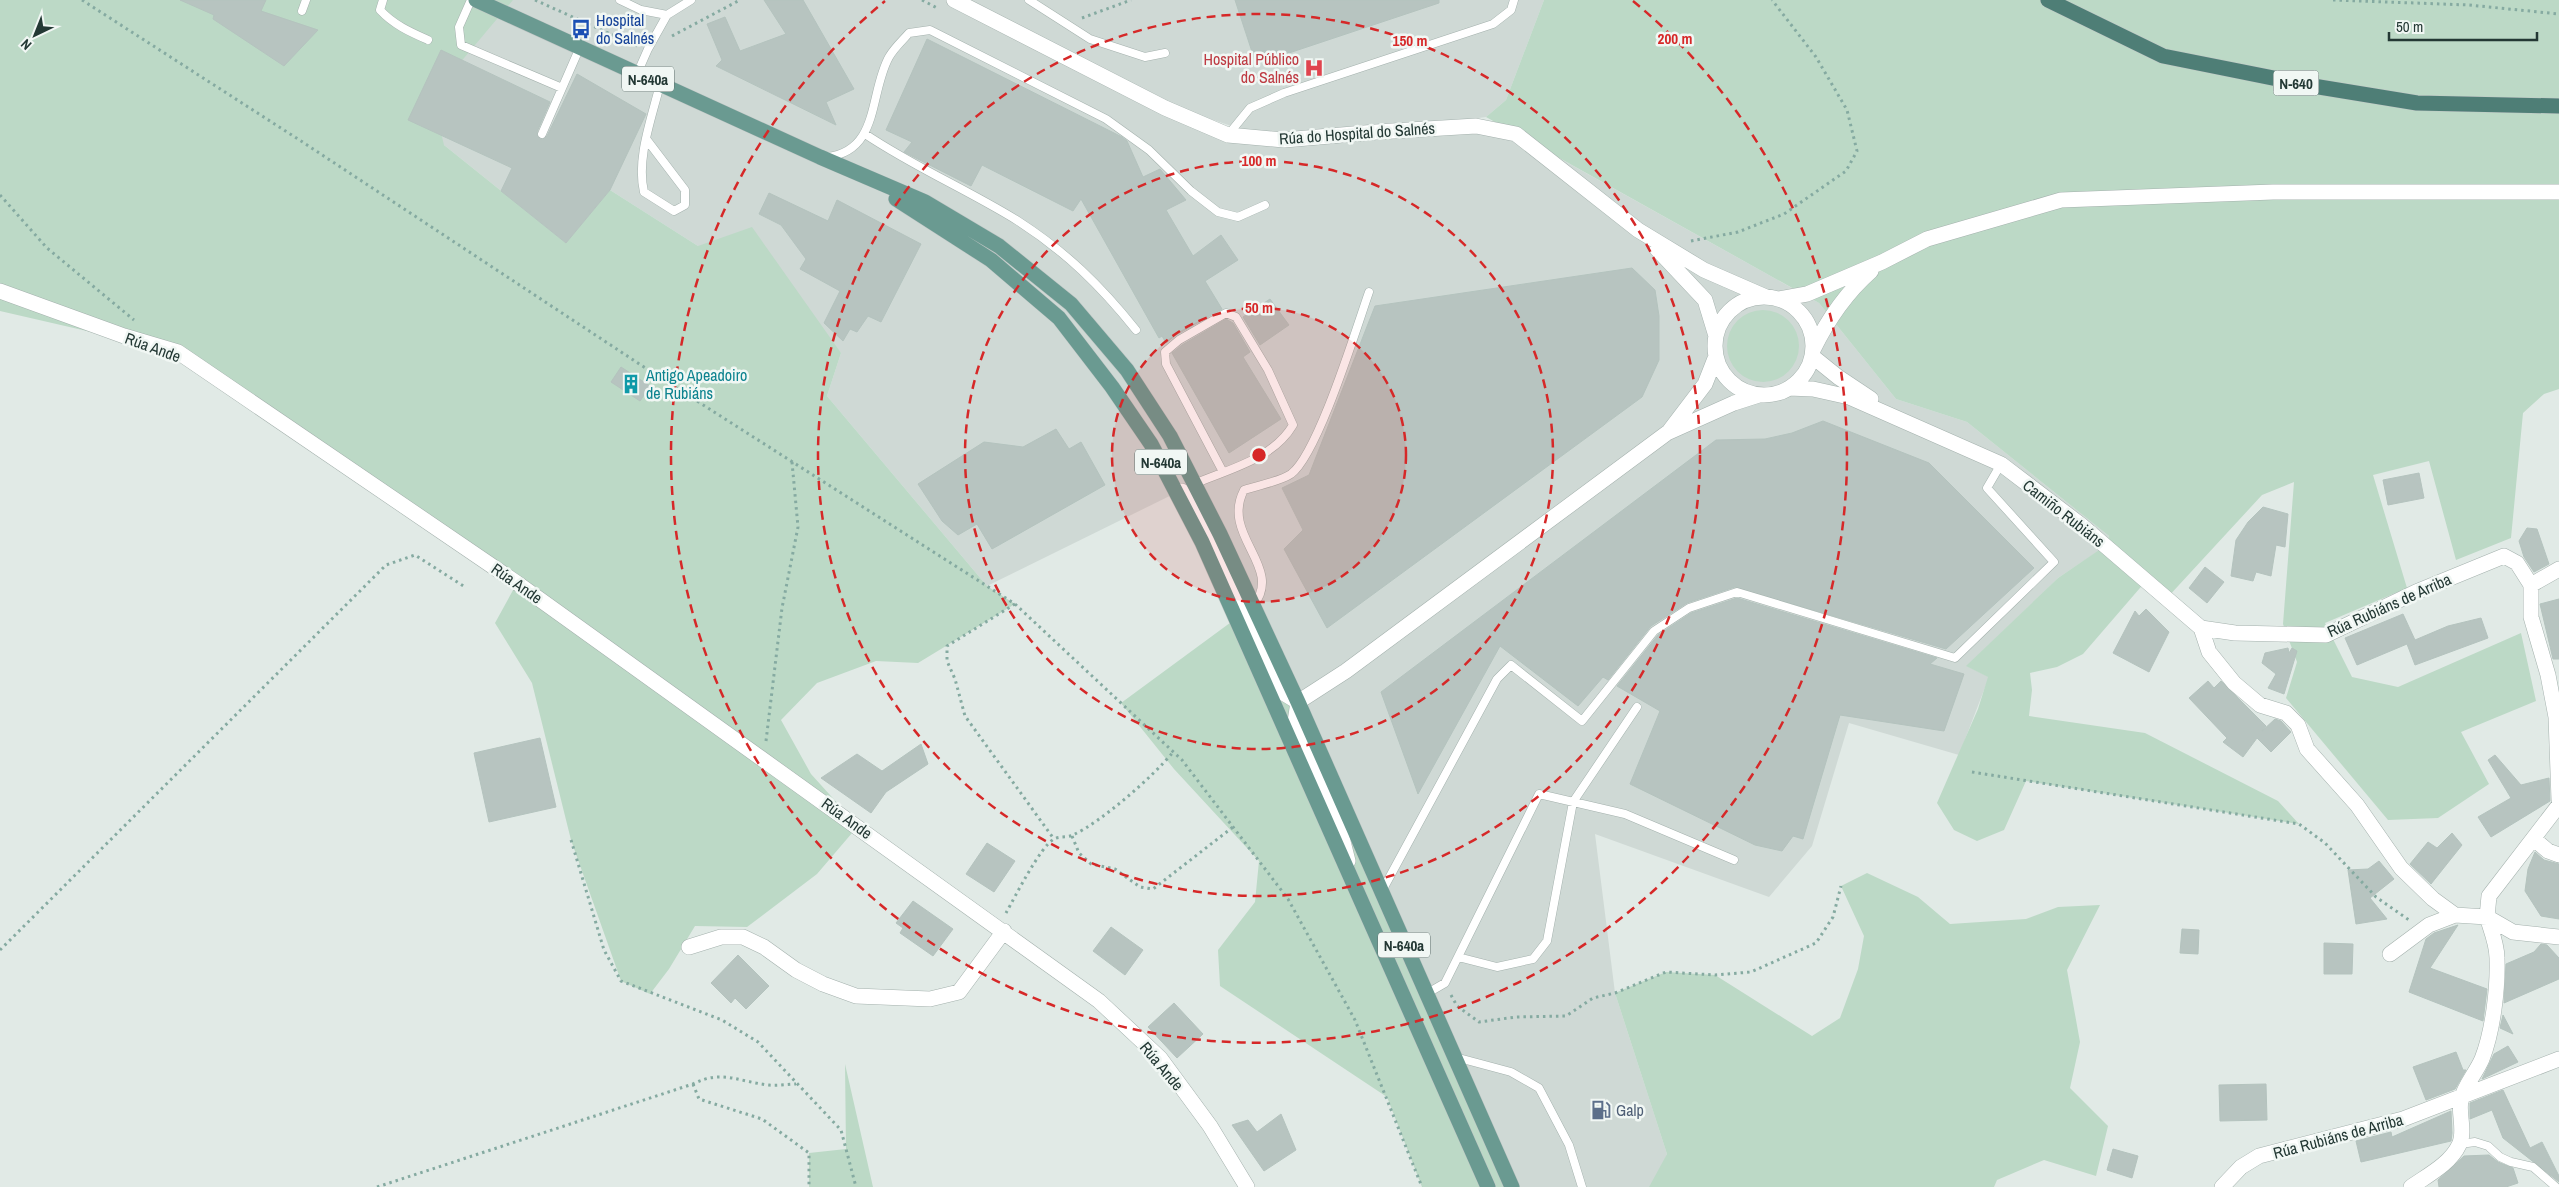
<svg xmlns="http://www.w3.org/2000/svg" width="2559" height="1187" font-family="'Archivo Narrow',sans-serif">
  <rect width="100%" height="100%" fill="#e1eae6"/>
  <path fill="#cfd9d5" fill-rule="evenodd" d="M 165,0 L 1544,0 L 1506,100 L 1486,117 L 1351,134 L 1516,134 L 1819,303 L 1896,399 L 1967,422 L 2109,536 L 2106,546 L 2058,578 L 1967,666 L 1989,677 L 1959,755 L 1849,723 L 1812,846 L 1769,897 L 1595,834 L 1615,993 L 1667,1154 L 1653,1187 L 1512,1187 L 1194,484 L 987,586 L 827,396 L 841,353 L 698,246 L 610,190 L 566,243 L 444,145 ZM 1187,111 L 1255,134 L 1228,135 Z"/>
  <path fill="#bcd9c6" d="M 0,0 L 513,0 L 432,96 L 444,145 L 566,243 L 610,190 L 698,246 L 752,227 L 841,353 L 827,396 L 987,586 L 1015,604 L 918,663 L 876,661 L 817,683 L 781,720 L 811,774 L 858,826 L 817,874 L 747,927 L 695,926 L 669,969 L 650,994 L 621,981 L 571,840 L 532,683 L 495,623 L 517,583 L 178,352 L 0,311 Z
    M 1544,0 L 2559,0 L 2559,389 L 2544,394 L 2523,413 L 2511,538 L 2456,560 L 2429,461 L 2373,475 L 2407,588 L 2325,623 L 2352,677 L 2398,687 L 2521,633 L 2536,701 L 2461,732 L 2489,784 L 2438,818 L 2388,820 L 2286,698 L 2297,662 L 2283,624 L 2294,482 L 2262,495 L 2167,598 L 2146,581 L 2083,654 L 2057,667 L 2030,673 L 2032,690 L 2029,716 L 2145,733 L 2278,801 L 2299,824 L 2026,781 L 2004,830 L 1977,841 L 1954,830 L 1937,803 L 1978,709 L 1988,677 L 1966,666 L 2058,578 L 2105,546 L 2109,536 L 1967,422 L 1896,399 L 1819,303 L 1486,117 L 1506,100 Z
    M1727 346a36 36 0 1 1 72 0a36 36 0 1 1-72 0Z
    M 1253,606 L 1511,1187 L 1422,1187 L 1387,1097 L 1220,986 L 1218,950 L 1255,902 L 1259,861 L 1174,769 L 1121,703 Z
    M 1867,873 L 1918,897 L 1950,924 L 2026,919 L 2058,907 L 2100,905 L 2067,970 L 2080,1042 L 2070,1088 L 2108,1126 L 2096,1176 L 2044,1160 L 1997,1180 L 1994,1187 L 1649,1187 L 1667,1154 L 1615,993 L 1666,972 L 1715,975 L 1812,1036 L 1840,1018 L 1858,969 L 1864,936 L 1841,886 Z
    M 845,1064 L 873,1187 L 809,1187 L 809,1153 L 846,1149 Z"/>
  <path fill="#b7c4c0" stroke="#b4c3be" d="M 180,0 L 266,0 L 261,11 L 318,30 L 284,66 L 213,19 L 214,15 Z
    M 764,0 L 803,0 L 854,89 L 826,102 L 836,125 L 716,66 L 722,60 L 707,24 L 725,17 L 740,51 L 786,34 Z
    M 1235,0 L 1439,0 L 1439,3 L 1256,64 Z
    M 927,39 L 1122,137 L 1127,141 L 1143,177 L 1160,169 L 1186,200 L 1166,210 L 1193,256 L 1221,235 L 1238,260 L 1205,281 L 1222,309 L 1176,335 L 1166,343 L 1162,336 L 1159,338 L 1081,199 L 1073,211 L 982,165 L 971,186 L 904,152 L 912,142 L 886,130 Z
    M 441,50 L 550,102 L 537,132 L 540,139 L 547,136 L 577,74 L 646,114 L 610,190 L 566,243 L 501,191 L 512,168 L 408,120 Z
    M 769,193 L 828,221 L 837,200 L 921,244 L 881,322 L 868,316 L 857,332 L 850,329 L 843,341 L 824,323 L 840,291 L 800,269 L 806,259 L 781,225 L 759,214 Z
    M 1632,268 L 1655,290 L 1659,316 L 1659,360 L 1642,397 L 1327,628 L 1284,549 L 1303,530 L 1282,488 L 1309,475 L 1375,306 Z
    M 1270,299 L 1289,325 L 1260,345 L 1243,317 Z
    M 1226,319 L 1233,323 L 1250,352 L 1243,357 L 1281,419 L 1229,453 L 1172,353 L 1182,345 Z
    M 621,367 L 650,386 L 640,401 L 611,382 Z
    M 1823,421 L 1929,463 L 2034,568 L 1946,649 L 1735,587 L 1687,603 L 1651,626 L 1608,680 L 1603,677 L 1578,706 L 1500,646 L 1418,794 L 1381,692 L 1716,440 L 1765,439 L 1792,433 Z
    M 1056,429 L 1069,449 L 1081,442 L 1105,485 L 992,549 L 977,524 L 958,535 L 942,521 L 918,484 L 984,442 L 1023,447 Z
    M 2419,473 L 2424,498 L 2388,505 L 2383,480 Z
    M 2263,507 L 2288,514 L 2285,547 L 2276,545 L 2271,576 L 2256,572 L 2253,581 L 2231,576 L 2236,540 L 2248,522 Z
    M 2527,528 L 2537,529 L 2549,564 L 2534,572 L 2524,557 L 2519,541 Z
    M 2205,567 L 2224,582 L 2207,603 L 2189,588 Z
    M 1737,598 L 1937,658 L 1930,664 L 1964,674 L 1944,731 L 1840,715 L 1803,839 L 1793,836 L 1782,851 L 1755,845 L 1630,784 L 1660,711 L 1617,686 L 1658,635 L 1691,613 Z
    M 2559,599 L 2559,659 L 2553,659 L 2540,604 Z
    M 2146,609 L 2169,632 L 2149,672 L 2113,653 L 2135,611 L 2139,616 Z
    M 2403,614 L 2415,640 L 2448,626 L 2481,618 L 2488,638 L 2415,665 L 2407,644 L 2357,665 L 2345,638 Z
    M 2288,648 L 2289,653 L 2292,648 L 2297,651 L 2284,694 L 2268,688 L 2276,674 L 2262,663 L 2265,653 Z
    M 2208,681 L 2214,688 L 2221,681 L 2266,726 L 2262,731 L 2275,719 L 2281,721 L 2291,732 L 2271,752 L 2257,738 L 2243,757 L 2223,742 L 2227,738 L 2189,698 Z
    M 540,738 L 556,807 L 489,822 L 474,753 Z
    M 921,744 L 928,764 L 886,792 L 871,813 L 821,778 L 857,754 L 882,771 Z
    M 2495,755 L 2521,785 L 2549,778 L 2550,801 L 2491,837 L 2478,817 L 2511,798 L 2488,760 Z
    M 2452,833 L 2462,845 L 2431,884 L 2410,864 L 2428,842 L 2437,848 Z
    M 987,843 L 1015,861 L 994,892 L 966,874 Z
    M 2535,852 L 2544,860 L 2559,864 L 2559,919 L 2541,916 L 2525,891 L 2528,869 Z
    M 2379,861 L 2394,879 L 2370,898 L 2387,919 L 2356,924 L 2348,870 L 2368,869 Z
    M 913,901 L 953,929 L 933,956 L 900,933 L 903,928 L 896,923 Z
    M 2458,925 L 2430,968 L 2487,989 L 2483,1021 L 2409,992 L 2426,939 L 2434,933 Z
    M 1111,927 L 1143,950 L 1125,975 L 1093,951 Z
    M 2182,929 L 2199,930 L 2198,954 L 2180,953 Z
    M 2324,943 L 2353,944 L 2352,974 L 2324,974 Z
    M 2541,944 L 2547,945 L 2559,958 L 2559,979 L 2504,1003 L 2506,964 L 2534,952 Z
    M 738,955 L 769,986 L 746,1009 L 735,998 L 731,1003 L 711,983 Z
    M 1174,1003 L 1203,1034 L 1177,1058 L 1148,1027 Z
    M 2503,1015 L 2513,1034 L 2500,1028 Z
    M 2508,1046 L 2518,1062 L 2482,1079 L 2494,1054 Z
    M 2456,1052 L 2463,1070 L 2466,1070 L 2455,1089 L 2426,1100 L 2413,1067 Z
    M 2266,1084 L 2267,1120 L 2220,1121 L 2219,1085 Z
    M 2503,1090 L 2530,1148 L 2542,1142 L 2559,1176 L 2559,1182 L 2503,1138 L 2492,1110 L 2470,1119 L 2470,1103 Z
    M 2451,1111 L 2452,1133 L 2451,1141 L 2361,1162 L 2356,1141 L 2391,1132 L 2392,1137 Z
    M 1281,1114 L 1296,1150 L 1264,1171 L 1232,1125 L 1248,1120 L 1257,1132 Z
    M 2113,1149 L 2138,1156 L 2132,1178 L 2107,1170 Z
    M 2489,1155 L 2498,1162 L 2513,1168 L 2518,1183 L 2506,1187 L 2439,1187 L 2438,1180 L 2464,1156 Z"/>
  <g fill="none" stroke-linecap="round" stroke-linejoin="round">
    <defs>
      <path id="service" d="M 383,0 L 380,10 C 394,25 410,32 428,40
        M 471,0 L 459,27 L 461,45 L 562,88
        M 620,0 L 641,10 L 667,15 L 691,0
        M 1029,0 L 1090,39 L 1145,57 L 1165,53
        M 302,11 L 306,0
        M 637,74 L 648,49 L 667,15
        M 542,134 L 580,47
        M 865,134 C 914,167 968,190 1018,221 C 1066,252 1100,285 1136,330
        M 1228,135 L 1250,108 L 1284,93 L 1493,24 L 1511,10 L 1514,0
        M 647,140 L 685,190 L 685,205 L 674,211 L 644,192 C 636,158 652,118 660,84
        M 827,157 C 880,151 869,93 889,57 C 894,48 903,40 909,33 L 930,30 L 1106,119 L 1149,150 L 1191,191 L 1218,212 L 1238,217 L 1265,205
        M 1194,484 C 1229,469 1273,459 1293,425 L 1268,370 L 1236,317 L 1226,313 L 1179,340 L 1165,352 L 1166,364 L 1223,472
        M 1253,606 C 1285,567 1220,536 1244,490 C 1258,485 1279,482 1291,474 C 1318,454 1356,329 1369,292
        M 1382,891 L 1497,679 L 1511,665 L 1582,721 L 1654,631 L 1689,608 L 1737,592 L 1955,658 L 2054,562 L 1987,488 L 2001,464
        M 1458,957 L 1497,967 L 1533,959 L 1547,941 L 1573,802 L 1637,707
        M 1426,994 L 1445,983 L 1539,794 L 1625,814 L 1734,860
        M 1455,1057 L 1511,1072 L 1539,1088 L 1569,1145 L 1582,1187
        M 2460,1144 L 2475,1142 L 2488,1146 L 2500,1157 L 2511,1162 L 2533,1167 L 2556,1187"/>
      <path id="minor" d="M 954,0 L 1165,108 L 1228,135 L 1284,140 L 1376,132 L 1476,126 L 1516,134 L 1638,230 L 1704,270 L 1766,297
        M 1657,249 L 1705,300 L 1716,336
        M 0,291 L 124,336 L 178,352 L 517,583 L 1099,1001 L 1160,1058 L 1210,1126 L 1247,1187
        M1715 346a49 49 0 1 1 98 0a49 49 0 1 1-98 0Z
        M 1779,299 L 1807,294 L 1882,262 L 1927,239 L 2061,200 L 2273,192 L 2559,192
        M 1813,350 C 1827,321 1846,293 1871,271
        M 1812,356 L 1838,377 L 1871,399
        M 1789,388 L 1813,389 L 1849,397 L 2001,464 L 2081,525 L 2201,628
        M 1670,430 L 1705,384 L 1716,356
        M 1182,491 L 1212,538 L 1280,691 L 1298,702
        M 2559,569 L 2531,585 L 2531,617 L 2548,675 L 2556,717 L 2559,800
        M 2559,805 L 2489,896 L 2487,917 L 2513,932 L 2559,937
        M 2534,839 L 2548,851 L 2559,855
        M 1348,861 L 1337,818 L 1295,722 L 1298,702 L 1346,671 L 1667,433 L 1734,403 L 1759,395
        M 2455,915 L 2433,899 L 2401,868 L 2357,805 L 2307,749 L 2298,725 L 2286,713 L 2260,705 L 2234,683 L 2209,652 L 2201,628 L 2235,633 L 2326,635 L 2416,592 L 2504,556 L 2517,563 L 2531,585
        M 689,947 L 721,937 L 743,937 L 764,947 L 796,970 L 823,984 L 856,996 L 930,999 L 959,992 L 1004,931
        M 2390,954 L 2429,925 L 2455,915 L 2487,917 C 2491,930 2497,944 2497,958 C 2498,988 2493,1031 2482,1059 C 2476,1073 2464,1086 2461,1100 C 2458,1115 2466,1131 2459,1145 C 2450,1164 2428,1175 2411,1187
        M 2222,1187 L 2241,1167 L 2259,1156 L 2403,1119 L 2559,1059"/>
      <path id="primary" d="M 476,0 L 820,157 L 925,202 L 999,246 L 1071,304 L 1127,370 L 1170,436 L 1220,534 L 1298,702 L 1512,1187
        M 896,199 L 991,260 L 1059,318 L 1112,387 L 1151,444 L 1202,542 L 1488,1187"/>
      <path id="trunk" d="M 2048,0 L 2163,56 L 2313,86 L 2417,103 L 2559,106"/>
    </defs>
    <use href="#service" stroke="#a4b1ad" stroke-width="9"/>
    <use href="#minor" stroke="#a4b1ad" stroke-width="16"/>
    <use href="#primary" stroke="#c1c7c6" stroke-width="16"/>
    <use href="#trunk" stroke="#c1c7c6" stroke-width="16"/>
    <path stroke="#85aaa1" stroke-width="3" stroke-dasharray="2.5 4" stroke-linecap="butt" d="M 82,0 L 301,141 L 650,371 L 1015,604 L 1182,760 L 1288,899 L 1355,1020 L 1422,1187
      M 535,0 L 637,46
      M 922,0 L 939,9
      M 2333,0 L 2469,5 L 2559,14
      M 1082,18 L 1131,0
      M 672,36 L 740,0
      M 0,195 L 47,248 L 134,320
      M 1691,241 L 1738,232 L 1784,214 L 1846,171 L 1857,151 L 1847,110 L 1816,57 L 1772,0
      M 1015,604 L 947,646 L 947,661 L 955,679 L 965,716 L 1054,839
      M 766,741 L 782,608 L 798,527 L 792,462
      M 1972,772 L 2299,824 L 2325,843 L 2376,897 L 2409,920
      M 1072,836 L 1079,853 L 1091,864 L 1115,869 L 1140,887 L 1153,889 L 1233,827
      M 571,840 L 604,950 L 621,981 L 722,1020 L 758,1042 L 841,1130 L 856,1187
      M 1006,913 C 1015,897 1040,847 1054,839 C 1059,836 1067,838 1073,835 C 1101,822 1153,777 1173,752
      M 0,950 L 386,565 L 415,555 L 465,587
      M 1451,995 L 1457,1006 L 1479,1022 L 1516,1017 L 1566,1016 L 1593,998 L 1615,993 L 1666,972 L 1715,975 L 1751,972 L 1816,943 L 1833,917 L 1841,886
      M 693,1084 L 699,1099 L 762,1119 L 809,1153 L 809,1187
      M 377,1187 L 693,1084 C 722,1069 739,1082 769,1085 C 777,1086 787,1084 796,1084"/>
    <use href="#service" stroke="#fff" stroke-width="8"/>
    <use href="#minor" stroke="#fff" stroke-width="15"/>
    <use href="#primary" stroke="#6a9a91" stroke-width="15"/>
    <use href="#trunk" stroke="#4e7e76" stroke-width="15"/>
  </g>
  <circle cx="1259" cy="455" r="147" fill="#d62828" fill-opacity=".12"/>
  <g fill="none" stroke="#d62828" stroke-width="2.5" stroke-dasharray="9 6">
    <circle cx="1259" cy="455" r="147"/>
    <circle cx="1259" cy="455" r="294"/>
    <circle cx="1259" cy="455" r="441"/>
    <path d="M1633 1A588 588 0 1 1 885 1"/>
  </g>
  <defs>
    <symbol id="bus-bare" viewBox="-9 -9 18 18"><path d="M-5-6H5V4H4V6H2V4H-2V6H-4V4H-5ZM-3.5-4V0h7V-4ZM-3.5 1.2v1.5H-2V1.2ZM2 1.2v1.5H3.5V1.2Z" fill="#1a4fb4" stroke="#f1f7f4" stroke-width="2.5" paint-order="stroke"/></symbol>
    <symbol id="hospital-bare" viewBox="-9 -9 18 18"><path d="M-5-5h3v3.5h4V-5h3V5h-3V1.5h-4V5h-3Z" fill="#e0444e" stroke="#f1f7f4" stroke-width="2.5" paint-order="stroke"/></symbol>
    <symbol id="building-bare" viewBox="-9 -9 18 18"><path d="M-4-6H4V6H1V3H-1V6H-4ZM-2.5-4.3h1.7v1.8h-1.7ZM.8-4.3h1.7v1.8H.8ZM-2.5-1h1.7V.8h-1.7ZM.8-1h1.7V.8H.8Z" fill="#0f9aa8" stroke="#f1f7f4" stroke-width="2.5" paint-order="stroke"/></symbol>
    <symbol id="fuel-bare" viewBox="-9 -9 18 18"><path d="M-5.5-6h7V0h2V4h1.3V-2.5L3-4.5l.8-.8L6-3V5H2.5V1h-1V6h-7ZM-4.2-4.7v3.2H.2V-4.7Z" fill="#5c6f8a" stroke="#f1f7f4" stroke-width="2.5" paint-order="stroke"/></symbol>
  </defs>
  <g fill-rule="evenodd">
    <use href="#bus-bare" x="567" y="15" width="28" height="28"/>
    <use href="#hospital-bare" x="1300" y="54" width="28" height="28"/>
    <use href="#building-bare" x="617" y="370" width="28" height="28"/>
    <use href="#fuel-bare" x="1587" y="1096" width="28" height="28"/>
  </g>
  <g text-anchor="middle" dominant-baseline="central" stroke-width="5" stroke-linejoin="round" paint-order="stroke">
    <g fill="#f1f7f4" stroke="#61716e" stroke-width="1">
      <rect x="622" y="66.5" width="52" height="25" rx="4"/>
      <rect x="2273.5" y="70.5" width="45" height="25" rx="4"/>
      <rect x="1135" y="449.5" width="52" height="25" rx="4"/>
      <rect x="1378" y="932.5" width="52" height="25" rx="4"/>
    </g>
    <g font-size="15" font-weight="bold" fill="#233834">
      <text x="648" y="79">N-640a</text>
      <text x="2296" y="83">N-640</text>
      <text x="1161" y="462">N-640a</text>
      <text x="1404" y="945">N-640a</text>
    </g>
    <g font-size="16" fill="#164399" stroke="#f1f7f4" text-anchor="start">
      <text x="596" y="20">Hospital<tspan x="596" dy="18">do Salnés</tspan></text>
    </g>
    <g font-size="16" fill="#be3a42" stroke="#f1f7f4" text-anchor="end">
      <text x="1299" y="59">Hospital Público<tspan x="1299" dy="18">do Salnés</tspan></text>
    </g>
    <g font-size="16" fill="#233834" stroke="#f1f7f4">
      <text transform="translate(1357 133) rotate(-4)">Rúa do Hospital do Salnés</text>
      <text transform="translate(153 347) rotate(20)">Rúa Ande</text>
      <text transform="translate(2064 513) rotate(38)">Camiño Rubiáns</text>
      <text transform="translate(517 583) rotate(35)">Rúa Ande</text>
      <text transform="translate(2389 605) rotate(-24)">Rúa Rubiáns de Arriba</text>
      <text transform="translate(847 818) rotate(36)">Rúa Ande</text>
      <text transform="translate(1162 1066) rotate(50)">Rúa Ande</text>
      <text transform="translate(2338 1136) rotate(-15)">Rúa Rubiáns de Arriba</text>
    </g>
    <g font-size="16" fill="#0d838f" stroke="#f1f7f4" text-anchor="start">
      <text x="646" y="375">Antigo Apeadoiro<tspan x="646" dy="18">de Rubiáns</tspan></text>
    </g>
    <g font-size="16" fill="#4e5e75" stroke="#f1f7f4" text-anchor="start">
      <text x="1616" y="1110">Galp</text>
    </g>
  </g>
  <circle cx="1259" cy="455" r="8" fill="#d62828" stroke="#f1f7f4" stroke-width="2.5"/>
  <g font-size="15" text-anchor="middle" font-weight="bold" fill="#d62828" stroke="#f1f7f4" stroke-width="5" stroke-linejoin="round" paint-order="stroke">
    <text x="1675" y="44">200 m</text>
    <text x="1410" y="46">150 m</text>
    <text x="1259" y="166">100 m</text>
    <text x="1259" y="313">50 m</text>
  </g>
  <g transform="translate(35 35) rotate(223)" stroke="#f1f7f4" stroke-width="4" paint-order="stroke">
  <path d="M0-4L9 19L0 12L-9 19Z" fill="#233834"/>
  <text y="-8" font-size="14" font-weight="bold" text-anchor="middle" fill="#233834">N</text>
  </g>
  <path d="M2389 32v8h148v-8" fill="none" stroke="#233834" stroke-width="2.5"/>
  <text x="2396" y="32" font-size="15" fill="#233834" stroke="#f1f7f4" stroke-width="4" paint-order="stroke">50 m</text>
</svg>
